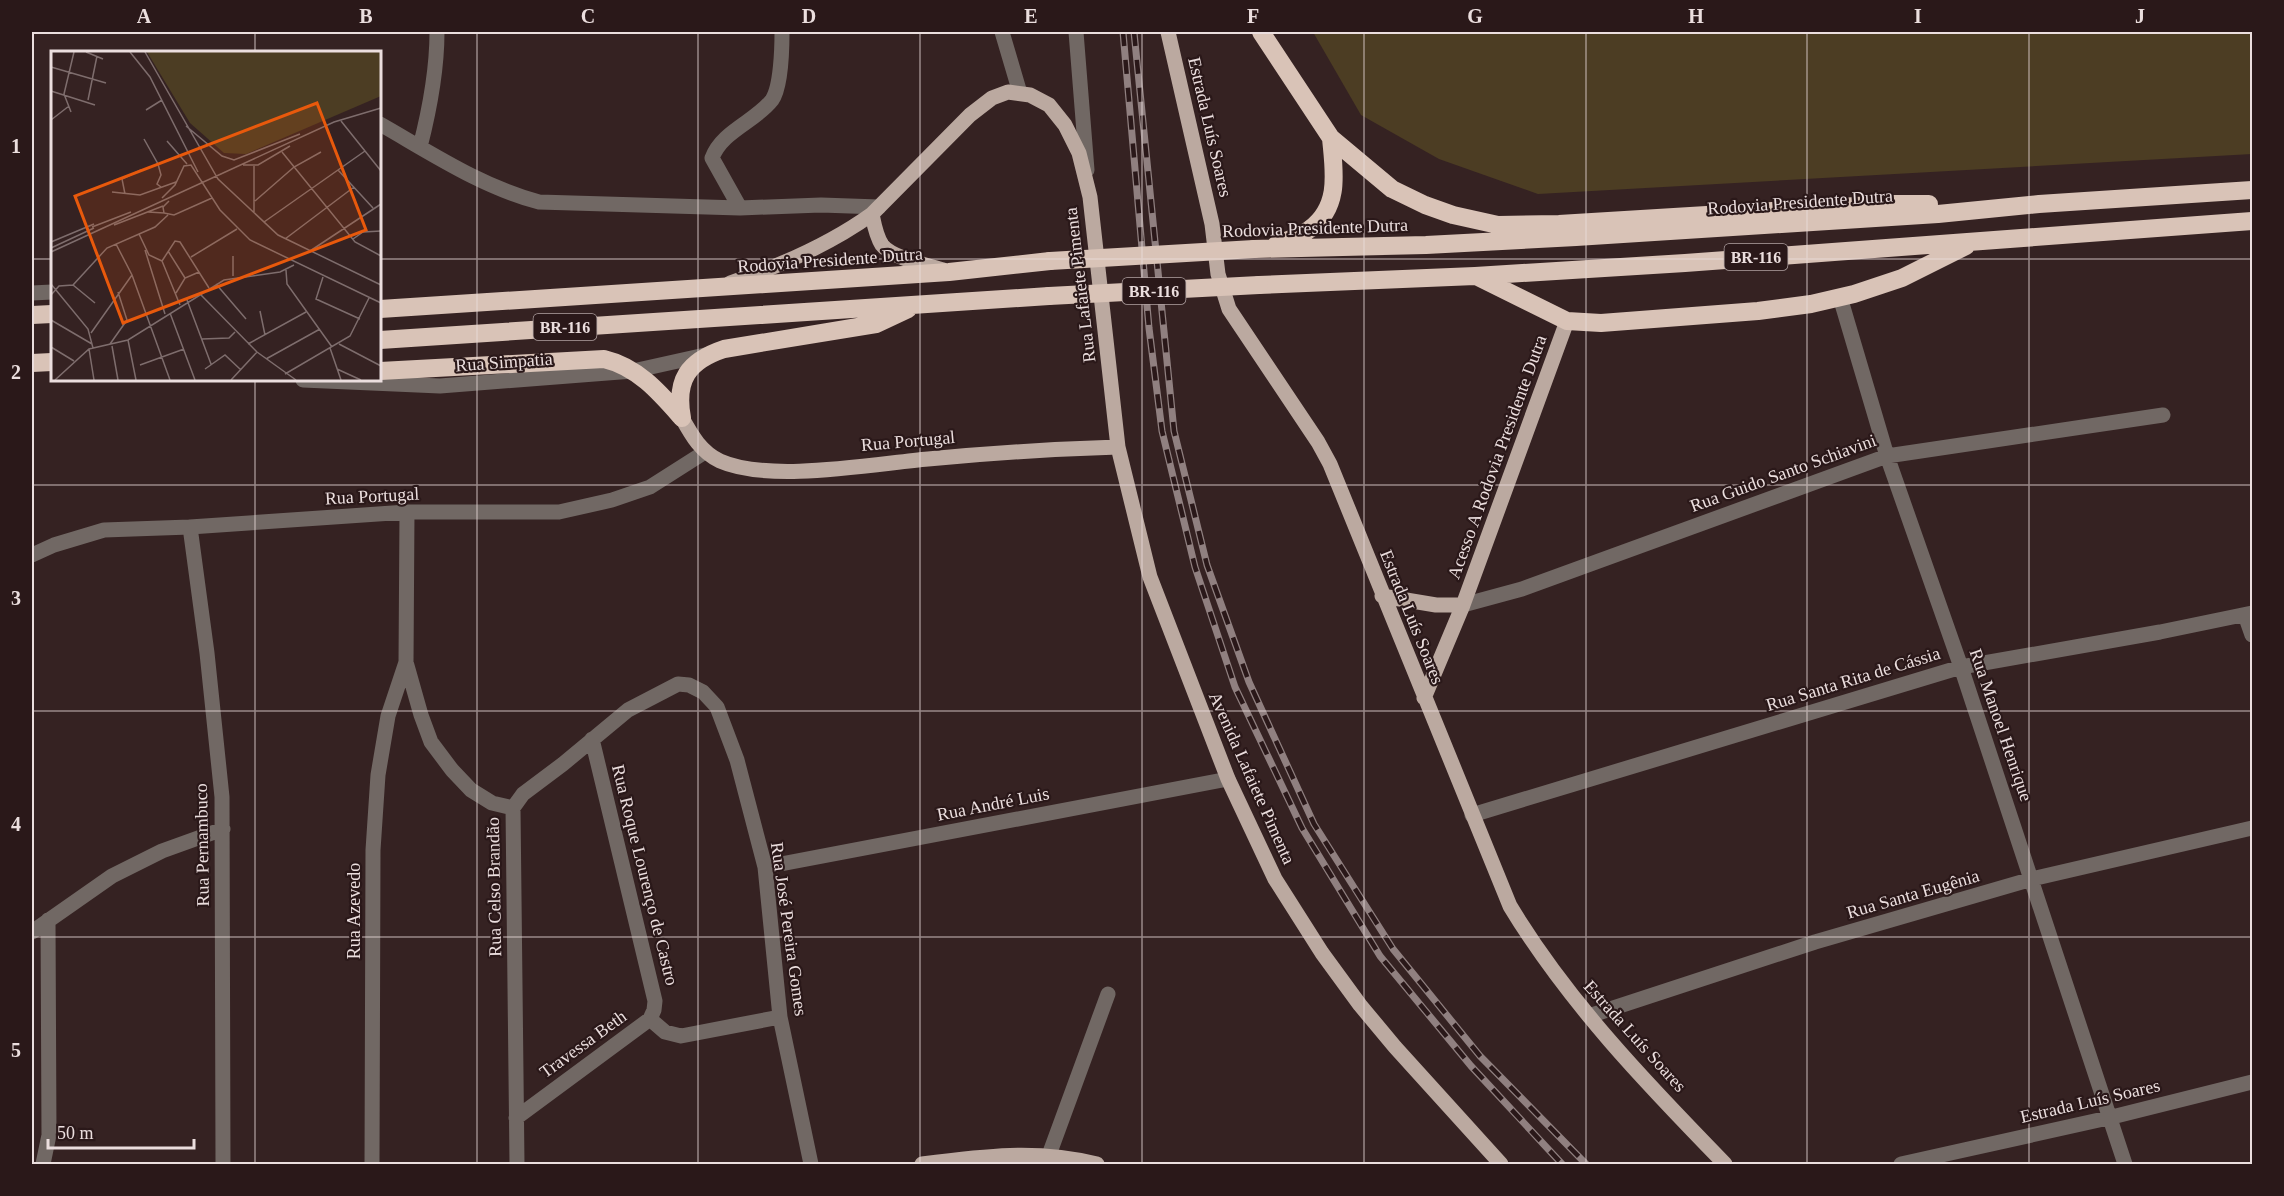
<svg xmlns="http://www.w3.org/2000/svg" width="2284" height="1196" font-family="'Times New Roman',serif">
  <rect width="100%" height="100%" fill="#352222"/>
  <path fill="#4c3d23" d="M 1313,32 L 2252,32 L 2252,154 L 1538,194 L 1439,159 L 1361,115 Z"/>
  <g fill="none" stroke-linecap="round" stroke-linejoin="round">
    <path stroke="#716864" stroke-width="15" d="M 1002,32 L 1020,93
      M 1076,32 L 1087,170
      M 380,124 C 431,153 482,187 539,202 L 740,208 L 821,205 L 879,207
      M 420,147 C 430,108 437,71 437,32
      M 740,208 L 712,158 C 722,131 755,122 772,100 C 781,87 782,48 782,32
      M 32,293 L 52,292
      M 1840,297 L 1887,456 L 1961,667 L 2125,1164
      M 303,380 L 440,386 L 633,371 L 705,355
      M 407,512 L 406,662 L 421,715 L 431,742 L 452,770 L 471,790 L 492,803 L 513,808
      M 190,527 L 207,653 L 222,797 L 223,1164
      M 32,555 L 54,545 L 104,530 L 190,527 L 407,512 L 559,512 L 612,500 L 650,487 L 705,452
      M 1463,605 L 1522,589 L 1887,456 L 2163,415
      M 2245,615 L 2252,635
      M 513,808 L 523,794 L 563,764 L 628,710 L 678,684 L 689,685 L 703,692 L 717,707 L 737,760 L 765,867 L 780,1017 L 811,1164
      M 513,808 L 517,1164
      M 1472,815 L 1961,667 L 2160,632 L 2252,613
      M 765,867 L 1228,779
      M 32,932 L 112,876 L 162,851 L 223,829
      M 1589,1016 L 1815,942 L 2032,879 L 2252,828
      M 650,1019 L 665,1032 L 681,1036 L 780,1017
      M 516,1118 L 650,1019 L 654,1010 L 655,1001 L 592,739
      M 1049,1155 L 1108,994
      M 43,1164 L 49,1135 L 48,920
      M 372,1164 L 373,850 L 378,775 L 388,716 L 406,662
      M 1901,1164 L 2108,1118 L 2252,1082"/>
    <path stroke="#bba9a0" stroke-width="15" d="M 1168,32 L 1212,224 L 1218,274 L 1229,309 L 1318,442 L 1330,464 L 1510,906 C 1568,1002 1647,1084 1725,1164
      M 872,214 C 874,224 876,236 882,245 C 892,258 927,265 943,270
      M 730,283 C 780,266 829,245 872,214 L 970,115 L 992,98 L 1008,92 L 1030,95 L 1049,105 L 1065,125 L 1079,153 L 1090,197 L 1118,447 L 1150,577 L 1228,779 L 1275,879 L 1322,953 L 1360,1005 L 1395,1047 L 1501,1164
      M 682,418 C 692,436 701,452 720,461 C 769,483 873,464 928,459 C 991,453 1054,449 1118,447
      M 1382,596 L 1436,605 L 1463,605
      M 1424,698 L 1463,605 L 1567,321
      M 922,1164 C 983,1156 1037,1149 1097,1164"/>
    <path stroke="#d9c3b7" stroke-width="18" d="M 1261,32 L 1331,138 L 1392,189 L 1425,205 L 1453,215 L 1498,225 L 1559,224 L 1888,204 L 1929,204
      M 1276,245 C 1287,240 1301,236 1310,229 C 1341,206 1334,171 1331,138
      M 1254,249 L 1426,245 L 1576,237 L 1938,214 L 2039,204 L 2252,190
      M 1476,276 L 1567,321 L 1601,323 L 1758,311 L 1811,304 L 1854,294 L 1902,278 L 1966,246
      M 1259,285 L 1475,276 L 1685,263 L 2252,221
      M 380,309 L 949,272 L 1050,261
      M 32,315 L 52,314
      M 380,340 L 1049,296
      M 32,363 L 52,362
      M 380,371 L 604,359 C 638,367 660,393 682,418
      M 682,418 C 675,380 688,361 724,349 L 876,324 L 908,309"/>
    <defs>
      <path id="rail" d="M 1123,32 L 1149,328 L 1162,431 L 1195,567 L 1235,687 L 1302,828 L 1380,956 L 1471,1066 L 1562,1164
        M 1134,32 L 1174,431 L 1207,565 L 1249,682 L 1314,824 L 1393,949 L 1480,1056 L 1586,1164"/>
    </defs>
    <use href="#rail" stroke="#908080" stroke-width="7"/>
    <use href="#rail" stroke="#2a1819" stroke-width="4.5" stroke-dasharray="14" stroke-linecap="butt"/>
    <path stroke="#d9c3b7" stroke-width="18" d="M 1050,261 L 1254,249
      M 1049,296 L 1259,285"/>
  </g>
  <path fill="none" stroke="#ebdede" stroke-width="1.5" stroke-opacity="0.55" d="M 255,32 L 255,52M 477,32 L 477,1164M 698,32 L 698,1164M 920,32 L 920,1164M 1142,32 L 1142,1164M 1364,32 L 1364,1164M 1586,32 L 1586,1164M 1807,32 L 1807,1164M 2029,32 L 2029,1164M 32,259 L 52,259M 380,259 L 2252,259M 255,380 L 255,1164M 32,485 L 2252,485M 32,711 L 2252,711M 32,937 L 2252,937"/>
  <g text-anchor="middle" dominant-baseline="central" stroke-width="4.5" stroke-linejoin="round" paint-order="stroke">
    <g fill="#2a1819" stroke="#b1a3a3" stroke-width="1.5">
      <rect x="1724.5" y="244" width="63" height="26" rx="4.5"/>
      <rect x="1122.5" y="278" width="63" height="26" rx="4.5"/>
      <rect x="533.5" y="314" width="63" height="26" rx="4.5"/>
    </g>
    <g font-size="16" font-weight="bold" fill="#ebdede">
      <text x="1756" y="257">BR-116</text>
      <text x="1154" y="291">BR-116</text>
      <text x="565" y="327">BR-116</text>
    </g>
    <g font-size="18" fill="#ebdede" stroke="#2a1819">
      <text transform="translate(1210 127) rotate(77)">Estrada Luís Soares</text>
      <text transform="translate(1800 202) rotate(-4)">Rodovia Presidente Dutra</text>
      <text transform="translate(1315 228) rotate(-2)">Rodovia Presidente Dutra</text>
      <text transform="translate(830 260) rotate(-4)">Rodovia Presidente Dutra</text>
      <text transform="translate(1080 285) rotate(-97)">Rua Lafaiete Pimenta</text>
      <text transform="translate(504 362) rotate(-4)">Rua Simpatia</text>
      <text transform="translate(908 441) rotate(-5)">Rua Portugal</text>
      <text transform="translate(1497 457) rotate(-70)">Acesso A Rodovia Presidente Dutra</text>
      <text transform="translate(1783 473) rotate(-20)">Rua Guido Santo Schiavini</text>
      <text transform="translate(372 496) rotate(-3)">Rua Portugal</text>
      <text transform="translate(1412 617) rotate(68)">Estrada Luís Soares</text>
      <text transform="translate(1853 679) rotate(-17)">Rua Santa Rita de Cássia</text>
      <text transform="translate(2001 725) rotate(71)">Rua Manoel Henrique</text>
      <text transform="translate(1252 778) rotate(66)">Avenida Lafaiete Pimenta</text>
      <text transform="translate(993 804) rotate(-11)">Rua André Luis</text>
      <text transform="translate(202 845) rotate(-91)">Rua Pernambuco</text>
      <text transform="translate(645 875) rotate(76)">Rua Roque Lourenço de Castro</text>
      <text transform="translate(494 887) rotate(-91)">Rua Celso Brandão</text>
      <text transform="translate(1913 894) rotate(-16)">Rua Santa Eugênia</text>
      <text transform="translate(354 911) rotate(-90)">Rua Azevedo</text>
      <text transform="translate(789 929) rotate(82)">Rua José Pereira Gomes</text>
      <text transform="translate(1635 1036) rotate(48)">Estrada Luís Soares</text>
      <text transform="translate(583 1044) rotate(-36)">Travessa Beth</text>
      <text transform="translate(2090 1101) rotate(-13)">Estrada Luís Soares</text>
    </g>
  </g>
  <g transform="translate(51 51)">
    <rect width="330" height="330" fill="#352222"/>
    <path d="M 96,1 L 330,1 L 330,45 L 195,103 L 173,102 L 139,72 Z" fill="#4c3d23"/>
    <path fill="none" stroke="#7e6d6d" stroke-width="1.5" d="M 35,1 L 52,8M 79,1 L 99,26 L 147,121M 94,1 L 167,128 L 227,184 L 330,234M 0,16 L 55,32M 0,40 L 44,54M 37,49 L 46,5M 95,59 L 111,49M 20,61 L 13,43 L 23,1M 0,69 L 18,55M 290,70 L 330,120M 135,75 L 171,105 L 183,109 L 249,83M 93,88 L 107,113 L 110,124 L 106,133 L 110,136M 116,90 L 136,113M 231,101 L 304,191 L 330,205M 192,114 L 207,114 L 239,95M 203,115 L 203,161M 287,119 L 322,157M 61,141 L 89,144 L 125,131M 74,143 L 71,128 L 90,119M 111,147 L 124,134 L 133,115 L 140,114 L 169,159 L 199,189 L 330,252M 204,150 L 243,116 L 270,101M 97,161 L 113,162 L 112,156 L 118,150M 113,162 L 123,164 L 161,147M 213,171 L 314,100M 63,174 L 112,155M 41,176 L 80,161M 88,183 L 98,204 L 111,210M 234,188 L 303,136M 302,188 L 312,181 L 330,180M 0,191 L 43,173M 65,193 L 81,224 L 119,329M 0,197 L 43,177M 94,199 L 114,263M 117,200 L 134,227M 259,200 L 330,153M 0,201 L 283,71 L 330,57M 182,205 L 182,225M 140,206 L 186,178M 111,210 L 124,190 L 129,191 L 158,237M 111,210 L 129,254M 235,219 L 236,233 L 281,296M 272,226 L 265,248 L 309,268M 0,233 L 37,278 L 42,297M 165,233 L 195,268M 22,234 L 44,252M 125,242 L 134,227 L 148,221M 0,244 L 8,235 L 22,234 L 56,197 L 104,176 L 117,164M 150,244 L 206,301 L 245,329M 136,249 L 160,313M 209,260 L 214,284M 119,262 L 144,329M 0,269 L 41,293M 40,282 L 81,224M 151,288 L 178,287 L 184,281M 77,289 L 85,329M 59,293 L 76,269 L 67,241M 197,293 L 255,261M 288,293 L 330,315M 61,295 L 67,329M 0,296 L 23,310M 279,297 L 290,329M 38,298 L 43,329M 215,308 L 269,278M 89,314 L 133,298M 154,318 L 174,304 L 190,319M 286,318 L 310,329M 234,323 L 299,285 L 318,247M 4,329 L 38,298 L 77,289 L 173,229 L 229,221 L 243,214M 180,329 L 206,301"/>
    <path fill="#e8590c" fill-opacity="0.15" stroke="#e8590c" stroke-width="3" d="M 266,52 L 315,179 L 72,272 L 24,145 Z"/>
    <rect width="330" height="330" fill="none" stroke="#ebdede" stroke-width="3"/>
  </g>
  <rect width="2284" height="1196" fill="none" stroke="#2a1819" stroke-width="66"/>
  <path d="M48 1139v9h146v-9" fill="none" stroke="#ebdede" stroke-width="3"/>
  <text x="57" y="1139" font-size="18" fill="#ebdede" stroke="#2a1819" stroke-width="4.5" paint-order="stroke">50 m</text>
  <rect x="33" y="33" width="2218" height="1130" fill="none" stroke="#ebdede" stroke-width="2"/>
  <g font-size="20" text-anchor="middle" font-weight="bold" fill="#ebdede">
    <text x="144" y="23">A</text>
    <text x="366" y="23">B</text>
    <text x="588" y="23">C</text>
    <text x="809" y="23">D</text>
    <text x="1031" y="23">E</text>
    <text x="1253" y="23">F</text>
    <text x="1475" y="23">G</text>
    <text x="1696" y="23">H</text>
    <text x="1918" y="23">I</text>
    <text x="2140" y="23">J</text>
    <text x="16" y="153">1</text>
    <text x="16" y="379">2</text>
    <text x="16" y="605">3</text>
    <text x="16" y="831">4</text>
    <text x="16" y="1057">5</text>
  </g>
</svg>
